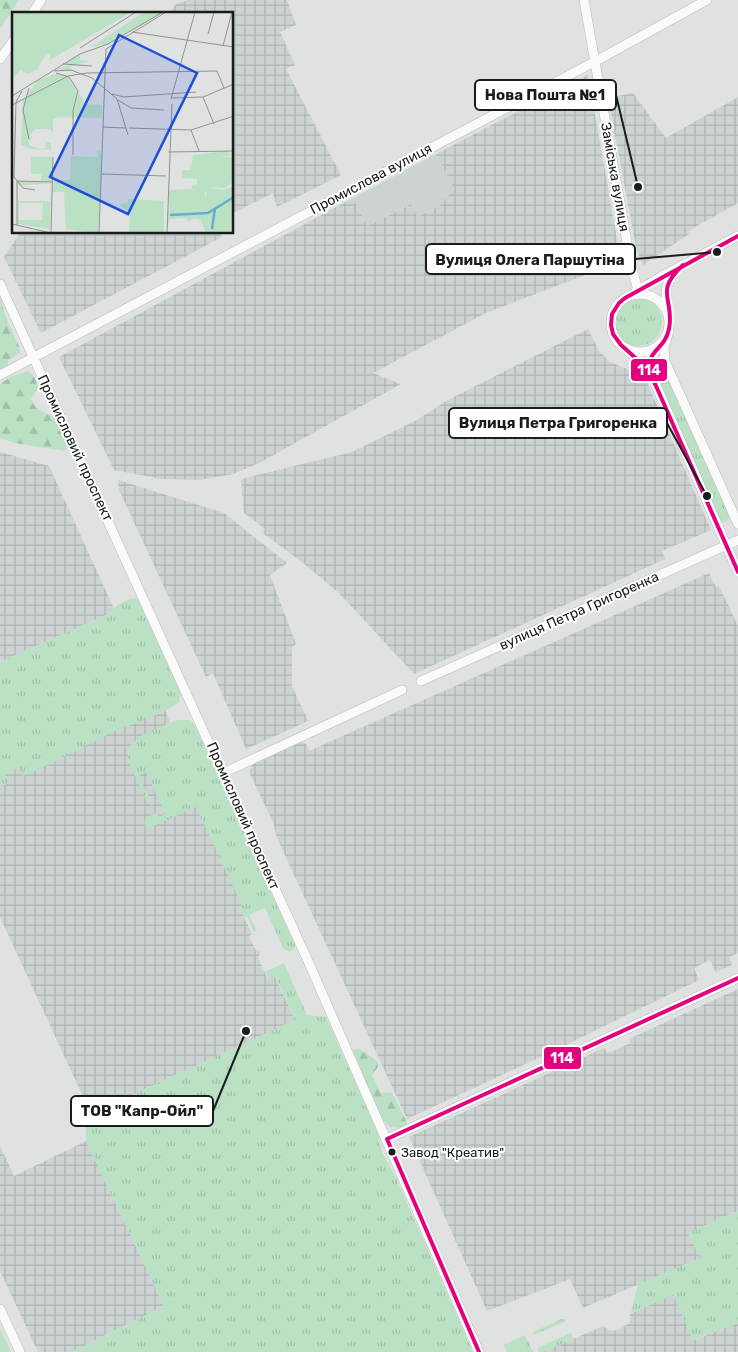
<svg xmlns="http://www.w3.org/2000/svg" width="738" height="1352" font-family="Rubik,sans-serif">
  <defs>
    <pattern id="industrial-grid" width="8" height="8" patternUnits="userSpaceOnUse" patternTransform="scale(1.25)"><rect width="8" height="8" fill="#ccd3d2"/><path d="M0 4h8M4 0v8" fill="none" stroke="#afb5b4"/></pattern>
    <pattern id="grass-tufts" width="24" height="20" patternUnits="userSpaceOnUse" patternTransform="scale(1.25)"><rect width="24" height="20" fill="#bbe1c4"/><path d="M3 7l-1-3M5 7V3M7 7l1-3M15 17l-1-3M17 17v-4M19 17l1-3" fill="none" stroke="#a0c0a8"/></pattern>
    <pattern id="forest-firs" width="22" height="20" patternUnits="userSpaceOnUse" patternTransform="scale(1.25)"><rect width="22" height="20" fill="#bbe1c4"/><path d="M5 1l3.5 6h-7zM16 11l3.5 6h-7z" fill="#a0c0a8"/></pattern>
  </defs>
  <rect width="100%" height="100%" fill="#e0e1e1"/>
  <path fill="#ccd3d2" d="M 436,154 L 454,189 L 439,206 L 417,217 L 410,204 L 367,226 L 353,198 Z"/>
  <path fill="url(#industrial-grid)" d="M 188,0 L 287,0 L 296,25 L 280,32 L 295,65 L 286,69 L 341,175 L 277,207 L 273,193 L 233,213 L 232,14 L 169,14 L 176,4 Z
    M 588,75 L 620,256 L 611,265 L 486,313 L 373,373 L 401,384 L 261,462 L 233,474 L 200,480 L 162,479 L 114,470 L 59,357 L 353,198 L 367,226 L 411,204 L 417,217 L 439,206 L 454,189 L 436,154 Z
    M 633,93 L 666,138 L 738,97 L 738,203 L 688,231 L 689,234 L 643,265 L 637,252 L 608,98 Z
    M 220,232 L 222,237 L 41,333 L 4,257 L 20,233 Z
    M 588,329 L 599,351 L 610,362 L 627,369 L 643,373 L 711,530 L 662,551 L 665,559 L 414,674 L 339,593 L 303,563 L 263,533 L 265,529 L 244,513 L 241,479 L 352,452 L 415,421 L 448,400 Z
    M 0,452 L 49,466 L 115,611 L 0,662 Z
    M 118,480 L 224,513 L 287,563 L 270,575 L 296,644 L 292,647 L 292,686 L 308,721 L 246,749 L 213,673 L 206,677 L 119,490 Z
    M 709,573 L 716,587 L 719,586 L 738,626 L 738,953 L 729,957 L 732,965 L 716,972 L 710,960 L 694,968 L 699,980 L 545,1055 L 407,1119 L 277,838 L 273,822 L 249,772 L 252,765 L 301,742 L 306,744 L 309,751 Z
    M 164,707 L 242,905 L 242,913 L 252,934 L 249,936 L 256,951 L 260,952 L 258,958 L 268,980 L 275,977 L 295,1020 L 91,1114 L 0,917 L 0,747 Z
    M 738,989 L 738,1211 L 688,1233 L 700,1258 L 583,1308 L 570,1279 L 487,1311 L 409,1137 L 604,1048 L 608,1053 L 631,1043 L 629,1039 Z
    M 86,1141 L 164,1306 L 71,1352 L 38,1352 L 0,1271 L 0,1146 L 14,1176 Z
    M 673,1294 L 694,1340 L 738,1323 L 738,1352 L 543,1352 L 603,1326 L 611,1331 L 618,1330 L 630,1323 L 630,1314 Z"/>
  <path fill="url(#grass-tufts)" d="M614 322a24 24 0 1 1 48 0a24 24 0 1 1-48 0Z
    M 658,358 L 660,360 L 730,516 L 727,521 L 722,522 L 720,521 L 651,368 L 653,361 Z
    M 137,598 L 181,693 L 179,702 C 168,713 129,725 113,732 C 83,746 54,763 23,776 L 19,767 L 5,774 L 9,783 L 0,787 L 0,662 L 115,611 L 114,607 L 130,599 Z
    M 178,720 L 190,720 L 194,724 L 294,943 L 295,947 L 291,951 L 287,951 L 283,948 L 265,908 L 249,915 L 257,931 L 254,932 L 247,916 L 244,917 L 238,909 L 242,905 L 196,807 L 147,829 L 143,819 L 157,813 L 159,817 L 165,814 L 146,772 L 139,776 L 154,807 C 144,801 141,789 136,778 C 133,770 127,761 128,752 C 129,737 165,725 178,720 Z
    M 284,963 L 307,1015 L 326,1017 L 377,1131 L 382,1152 L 396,1178 L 473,1352 L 71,1352 L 164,1306 L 86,1141 L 86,1116 L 295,1020 L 276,977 L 269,980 L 265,972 Z
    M 738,1211 L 738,1323 L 693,1340 L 673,1295 L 631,1313 L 638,1284 L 700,1258 L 688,1233 Z
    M 561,1319 L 564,1319 L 565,1322 L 533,1335 L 533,1332 Z
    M 0,1329 L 11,1352 L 0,1352 Z
    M 571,1333 L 573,1339 L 543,1352 L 539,1352 L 537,1348 Z
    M 525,1335 L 533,1352 L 507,1352 L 504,1345 Z"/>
  <path fill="url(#forest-firs)" d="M 0,0 L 19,0 L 0,29 Z
    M 0,297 L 7,320 L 19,346 L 20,353 L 8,360 L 8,367 L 0,372 Z
    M 29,371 L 35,378 L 38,388 L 31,399 L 36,408 L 55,418 L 68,448 L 64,451 L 15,443 L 0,438 L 0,384 L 12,376 Z
    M 359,1048 C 365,1054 372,1056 378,1062 L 378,1067 L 372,1075 L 381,1093 L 392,1092 L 406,1121 L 407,1125 L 402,1128 L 390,1127 L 382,1119 L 352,1051 Z"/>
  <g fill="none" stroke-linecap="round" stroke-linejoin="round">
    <defs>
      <path id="minor" d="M 584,0 L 631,265 L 638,290 L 640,293
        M 32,14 L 41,0
        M 0,59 L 14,40
        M 0,284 L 308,961 L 479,1352
        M 635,292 L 662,276 L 738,236
        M611 323a29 29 0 1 1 58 0a29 29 0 1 1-58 0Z
        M 668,311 C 665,295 664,282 677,270
        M 669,331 L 664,347 L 665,361 L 738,524
        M 627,350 L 642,362 L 652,376 L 738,572
        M 0,375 L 594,62 L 707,0
        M 421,681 L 738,540
        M 223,773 L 402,690
        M 387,1139 L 738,978
        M 0,1309 L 20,1352"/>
    </defs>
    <use href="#minor" stroke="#bbbcbc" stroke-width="10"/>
    <use href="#minor" stroke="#fafafa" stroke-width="9"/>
    <defs>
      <path id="bus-1" d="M 738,236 L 625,298 L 619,303 L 612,314 L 611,325 L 613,334 L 621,345 L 649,370 L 738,572
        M 655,384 C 638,350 664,354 669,329 C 675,298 653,293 683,265
        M 387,1139 L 738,978
        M 387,1139 L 479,1352"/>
    </defs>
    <use href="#bus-1" stroke="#fff" stroke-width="8"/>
    <use href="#bus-1" stroke="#e5007d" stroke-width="4"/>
  </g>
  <circle fill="#1a1b1b" stroke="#fff" stroke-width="2" cx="392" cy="1152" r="4.5"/>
  <g text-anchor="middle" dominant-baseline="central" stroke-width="4" stroke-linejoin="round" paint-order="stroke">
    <g font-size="13" fill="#1a1b1b" stroke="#fff" text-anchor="start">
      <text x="401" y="1152">Завод "Креатив"</text>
    </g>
    <g font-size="14" fill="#1a1b1b" stroke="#fff">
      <text transform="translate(615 177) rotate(80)">Заміська вулиця</text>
      <text transform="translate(371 179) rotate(-28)">Промислова вулиця</text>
      <text transform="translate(75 448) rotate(65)">Промисловий проспект</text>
      <text transform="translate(579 611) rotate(-24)">вулиця Петра Григоренка</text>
      <text transform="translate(243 816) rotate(66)">Промисловий проспект</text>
    </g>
  </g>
  <g transform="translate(12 12)">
    <rect width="221" height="221" fill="#e0e1e1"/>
    <path d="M 55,64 L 65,80 L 61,101 L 67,81 L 73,92 L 90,93 L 90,106 L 47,105 L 41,107 L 41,122 L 38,117 L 24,117 L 18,122 L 19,130 L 16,127 L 17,133 L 27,137 L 33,136 L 34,130 L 39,130 L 39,138 L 19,137 L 9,133 L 11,87 ZM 85,138 L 88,139 L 90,146 L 86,221 L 54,217 L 52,180 L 41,180 L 42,168 L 58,168 L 59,144 L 86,145 ZM 214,139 L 221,143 L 208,145 L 205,170 L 198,171 L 198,175 L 214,177 L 200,176 L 193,180 L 193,187 L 189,191 L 193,193 L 192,197 L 174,200 L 175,197 L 169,197 L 159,204 L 156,212 L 157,178 L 180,177 L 180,173 L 185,172 L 185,167 L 170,166 L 170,158 L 179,158 L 181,143 ZM 19,145 L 40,145 L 39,169 L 29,169 L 29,162 L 19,162 ZM 6,170 L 39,170 L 38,217 L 6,212 L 6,189 L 38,189 L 39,171 L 7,174 ZM 7,191 L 31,191 L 30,208 L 7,208 ZM 116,187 L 152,189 L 152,221 L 117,221 L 118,200 L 106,193 L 116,190 Z" fill="#bbe1c4" fill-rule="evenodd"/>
    <path d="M 0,0 L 119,0 L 38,48 L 38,41 L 34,42 L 25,58 L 15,62 L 9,58 L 0,66 ZM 132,0 L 150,0 L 96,32 L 79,35 ZM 68,42 L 68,48 L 78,49 L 66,52 L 71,55 L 62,53 L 56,57 L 60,59 L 42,58 L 61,52 L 52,52 ZM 44,62 L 53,64 L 14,85 L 26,68 ZM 221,175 L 221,221 L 194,221 L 189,208 L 182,206 L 177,210 L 174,206 L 158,207 L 156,204 L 159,197 L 163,199 L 170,195 L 176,196 L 175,199 L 192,197 L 193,194 L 188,191 L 193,187 L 195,176 L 211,178 Z" fill="#bbe1c4"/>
    <path d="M 208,145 L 221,145 L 221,170 L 212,176 L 197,175 L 197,171 L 205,170 Z" fill="#bbe1c4"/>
    <path fill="none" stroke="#68adcd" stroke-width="2.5" d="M 158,203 L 196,201 L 222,185M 200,217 L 203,196"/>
    <path fill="none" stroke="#919292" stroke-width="1" d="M 120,20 L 222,35M 196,22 L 202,0M 211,34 L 220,0M 68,36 L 124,0M 51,52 L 80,54M 42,59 L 59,58 L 80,66 L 105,87 L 116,123M 44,61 L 57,65 L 66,79 L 61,99 L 61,143M 10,79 L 4,90 L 2,165 L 11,176 L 23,178M 100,82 L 112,85 L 184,80M 0,84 L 68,42 L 96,32 L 151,0M 191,85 L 202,112M 159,86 L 191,85 L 222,72M 159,87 L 183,0M 106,88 L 119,96 L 152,98M 0,93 L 56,64 L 75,61 L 205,59 L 212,76M 91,115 L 114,116M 117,116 L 179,118 L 222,104M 179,118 L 187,139M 17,127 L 11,98 L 17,76M 156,140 L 222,139M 90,162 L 154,164M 0,212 L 39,221M 5,213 L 5,169 L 40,170M 39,221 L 41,145M 87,221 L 94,37 L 154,0M 155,221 L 160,92"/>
    <path fill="#1d4ed8" fill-opacity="0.15" stroke="#1d4ed8" stroke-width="2.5" d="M 107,23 L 185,61 L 116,202 L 38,165 Z"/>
    <rect width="221" height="221" fill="none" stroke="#1a1b1b" stroke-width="2.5"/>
  </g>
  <path fill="none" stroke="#1a1b1b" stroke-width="2" d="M638 187L616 95M717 252L635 259M707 496L667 423M246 1031L213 1111"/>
  <g fill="#1a1b1b" stroke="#fff" stroke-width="2">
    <circle cx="638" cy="187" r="5"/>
    <circle cx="717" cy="252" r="5"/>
    <circle cx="707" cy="496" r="5"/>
    <circle cx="246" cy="1031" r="5"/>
  </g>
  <g fill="#fff" stroke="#1a1b1b" stroke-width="2">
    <rect x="475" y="80" width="141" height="30" rx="5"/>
    <rect x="426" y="244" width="209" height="30" rx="5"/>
    <rect x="449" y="408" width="218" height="30" rx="5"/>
    <rect x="71" y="1096" width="142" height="30" rx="5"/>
  </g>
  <g font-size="15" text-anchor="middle" font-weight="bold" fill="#1a1b1b">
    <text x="545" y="100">Нова Пошта №1</text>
    <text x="530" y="265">Вулиця Олега Паршутіна</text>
    <text x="558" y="428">Вулиця Петра Григоренка</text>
    <text x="142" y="1116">ТОВ "Капр-Ойл"</text>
  </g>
  <g stroke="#fff" stroke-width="2">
    <rect x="630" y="358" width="38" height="24" rx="5" fill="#e5007d"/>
    <rect x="543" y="1046" width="39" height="24" rx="5" fill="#e5007d"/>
  </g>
  <g font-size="14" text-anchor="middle" font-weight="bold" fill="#fff">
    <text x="649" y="375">114</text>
    <text x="562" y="1063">114</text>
  </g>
</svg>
